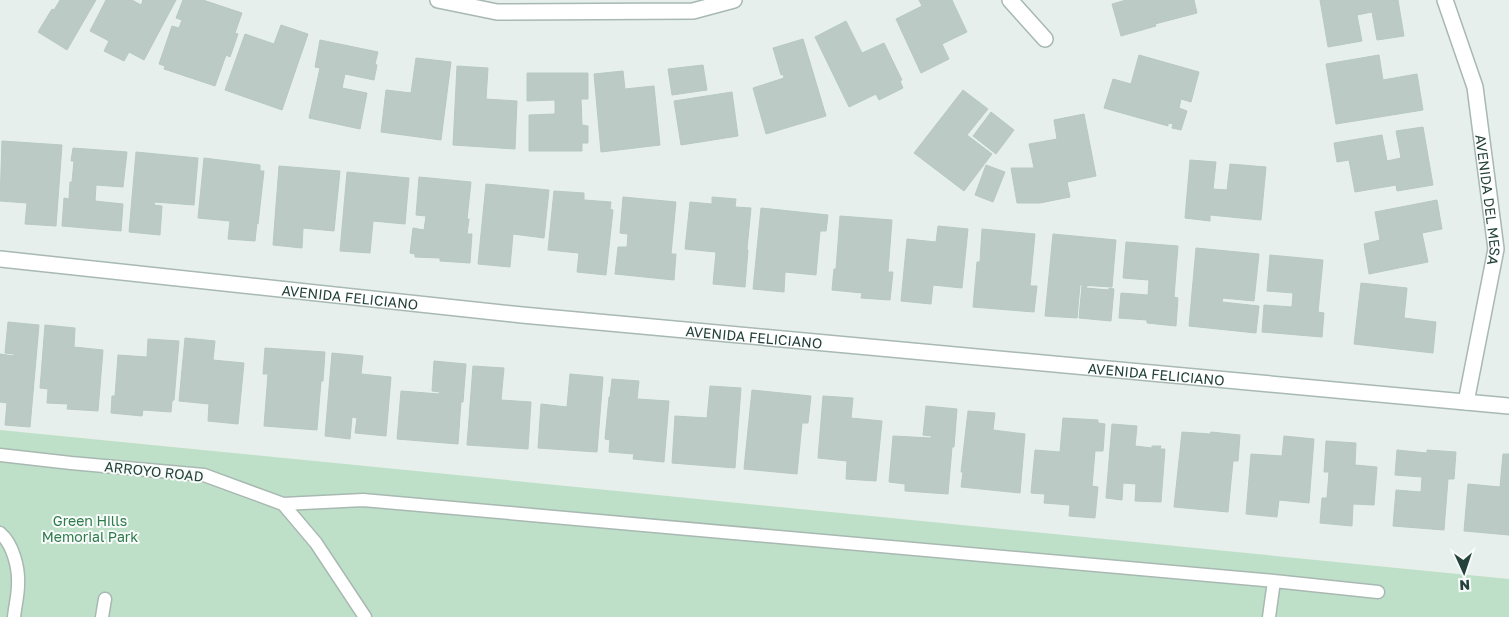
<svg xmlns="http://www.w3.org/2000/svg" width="1509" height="617" font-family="'Golos Text',sans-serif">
  <rect width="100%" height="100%" fill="#e6efeb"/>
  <path fill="#bfe0c8" d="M 0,430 L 1509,579 L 1509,617 L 0,617 Z"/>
  <path fill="#bbcac4" stroke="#b8c9c2" d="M 60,0 L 96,0 L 67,50 L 38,32 L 52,9 L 54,10 Z
    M 106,0 L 132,0 L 141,5 L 143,1 L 142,0 L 176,0 L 144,60 L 129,52 L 124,61 L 104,51 L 109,41 L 90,31 Z
    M 183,0 L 203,0 L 242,13 L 235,33 L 238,34 L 230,57 L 226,55 L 215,86 L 164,69 L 165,66 L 159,64 L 172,26 L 179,28 L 182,20 L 176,18 Z
    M 919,0 L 952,0 L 967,32 L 942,44 L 949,59 L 921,73 L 896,19 L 922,6 Z
    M 1126,0 L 1194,0 L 1197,13 L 1155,24 L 1156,26 L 1121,36 L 1112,4 Z
    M 1320,0 L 1398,0 L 1404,36 L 1377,40 L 1372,12 L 1357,15 L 1362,41 L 1328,47 Z
    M 846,21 L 862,53 L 884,43 L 902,80 L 900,81 L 903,88 L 879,100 L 876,94 L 849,107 L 815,37 Z
    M 281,25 L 308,34 L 282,110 L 225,90 L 245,34 L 274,44 Z
    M 803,39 L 826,116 L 766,134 L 753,88 L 784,78 L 783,74 L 781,75 L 773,48 Z
    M 320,40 L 378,52 L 375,64 L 377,65 L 374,80 L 345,74 L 342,88 L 367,93 L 360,129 L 309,118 L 320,68 L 315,67 Z
    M 1139,55 L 1199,72 L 1191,102 L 1181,99 L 1179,108 L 1187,111 L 1181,130 L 1172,128 L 1173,124 L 1168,123 L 1168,126 L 1104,108 L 1113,79 L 1131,84 Z
    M 1379,55 L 1383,80 L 1417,74 L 1423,110 L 1336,124 L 1326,64 Z
    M 416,58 L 451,62 L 441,140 L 381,132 L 386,90 L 411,93 Z
    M 703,65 L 707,90 L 672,95 L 668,69 Z
    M 457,66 L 488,68 L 486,99 L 517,101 L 515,149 L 453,145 Z
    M 623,71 L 625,89 L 654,86 L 660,145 L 601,152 L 594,74 Z
    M 527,73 L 588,73 L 588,99 L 581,99 L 582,125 L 588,126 L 588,143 L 582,143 L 582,151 L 529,151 L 529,115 L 555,114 L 555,100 L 527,101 Z
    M 963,90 L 988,109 L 967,135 L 992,154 L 964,191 L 914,153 Z
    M 732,92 L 738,136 L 681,145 L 674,101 Z
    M 991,112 L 1014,130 L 996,154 L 973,136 Z
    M 1084,114 L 1096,176 L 1067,182 L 1070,197 L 1040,203 L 1017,203 L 1011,168 L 1034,168 L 1029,144 L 1057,139 L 1054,120 Z
    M 1423,127 L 1433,185 L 1397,191 L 1396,185 L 1355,192 L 1349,160 L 1337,162 L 1334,143 L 1382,135 L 1387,161 L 1401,158 L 1396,131 Z
    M 2,141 L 62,145 L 56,226 L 25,224 L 27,203 L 0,201 Z
    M 73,148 L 127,152 L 123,187 L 96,185 L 95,201 L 123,204 L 121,231 L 62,226 L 64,198 L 69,199 L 70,182 L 72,182 L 74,161 L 71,161 Z
    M 136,152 L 198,158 L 194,205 L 155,202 L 154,205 L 162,206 L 160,235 L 129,232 Z
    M 204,158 L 260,165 L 260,171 L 264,171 L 258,224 L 257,223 L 255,241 L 228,239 L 230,221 L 198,218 Z
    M 1190,160 L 1216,162 L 1213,189 L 1227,190 L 1230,164 L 1266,167 L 1261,220 L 1210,215 L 1210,221 L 1185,218 Z
    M 986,165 L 1005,172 L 993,202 L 975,195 Z
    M 279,166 L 340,171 L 334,231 L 303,228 L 302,248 L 273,245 Z
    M 347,172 L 409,178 L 405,224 L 373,221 L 370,253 L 340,251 Z
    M 419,177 L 471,182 L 467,219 L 469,219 L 467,234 L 472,234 L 470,263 L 440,261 L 440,258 L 415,257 L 415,254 L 410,253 L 413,228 L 424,230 L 426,216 L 416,215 Z
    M 486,184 L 549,190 L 544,238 L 513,234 L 510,267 L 478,264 Z
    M 554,191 L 584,193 L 584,200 L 611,202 L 610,209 L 613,210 L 606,275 L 577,272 L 579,253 L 548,250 Z
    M 623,197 L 676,202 L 671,254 L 676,254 L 674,280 L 615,274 L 618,247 L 627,247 L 628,234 L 620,233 Z
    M 712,197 L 736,199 L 735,207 L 751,208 L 747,249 L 748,250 L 745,287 L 713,284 L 716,252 L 685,249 L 690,202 L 712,204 Z
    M 1437,200 L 1442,229 L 1422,233 L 1428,262 L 1369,274 L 1364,244 L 1380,240 L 1375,212 Z
    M 761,208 L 828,215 L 826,231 L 820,231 L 816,275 L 785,272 L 784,292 L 753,289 Z
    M 840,216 L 892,220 L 888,272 L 893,272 L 890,300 L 861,298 L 862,293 L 832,290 L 834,269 L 836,269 Z
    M 938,226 L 968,229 L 962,288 L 933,285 L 931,304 L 901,301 L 907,239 L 936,242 Z
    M 982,229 L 1035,234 L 1030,286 L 1037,286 L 1034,312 L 973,307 L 977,262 L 980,262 Z
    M 1053,234 L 1116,240 L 1112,287 L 1080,285 L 1077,318 L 1045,316 Z
    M 1126,242 L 1178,246 L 1174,297 L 1178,298 L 1176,326 L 1147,323 L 1147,320 L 1119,318 L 1121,293 L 1148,295 L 1149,280 L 1123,278 Z
    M 1196,248 L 1259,254 L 1254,301 L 1223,298 L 1222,302 L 1259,306 L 1256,333 L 1189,326 Z
    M 1270,255 L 1323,260 L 1318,312 L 1324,313 L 1322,337 L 1262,332 L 1264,305 L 1292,307 L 1293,293 L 1267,291 Z
    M 1361,283 L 1407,288 L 1404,318 L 1436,322 L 1433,353 L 1354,344 Z
    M 1082,286 L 1087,286 L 1086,288 L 1109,290 L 1109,288 L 1114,289 L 1111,321 L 1079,318 Z
    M 8,322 L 39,325 L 30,427 L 5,425 L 7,403 L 0,402 L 0,354 L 14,356 L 14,354 L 5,353 Z
    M 45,325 L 75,328 L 74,347 L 103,350 L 98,411 L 67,409 L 68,404 L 47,403 L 48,389 L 40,388 Z
    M 185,338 L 215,341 L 213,360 L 244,363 L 238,424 L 208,421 L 209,404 L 179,401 Z
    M 148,339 L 179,341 L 174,400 L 172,401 L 171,412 L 143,410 L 142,416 L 111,413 L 112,396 L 115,396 L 118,355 L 147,357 Z
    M 265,348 L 325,352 L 323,381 L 321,381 L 317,430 L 264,426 L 268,374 L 263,374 Z
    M 332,353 L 363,356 L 361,374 L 391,377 L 386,436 L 355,433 L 357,418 L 352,417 L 350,439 L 325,436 Z
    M 434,361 L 466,364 L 463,402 L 461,402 L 458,444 L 397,439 L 401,391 L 439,394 L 440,392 L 432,391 Z
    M 473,366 L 504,368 L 501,400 L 531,402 L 528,449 L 467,445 Z
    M 570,374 L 603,377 L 597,452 L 538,448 L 541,404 L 567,407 Z
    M 612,379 L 639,381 L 637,399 L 669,401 L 664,462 L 633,459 L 634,454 L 609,452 L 610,440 L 605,439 L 609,397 L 610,397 Z
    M 710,386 L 741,388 L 735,468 L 672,463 L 675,416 L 707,418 Z
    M 752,390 L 811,396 L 808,423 L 802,423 L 797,474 L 744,469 Z
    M 823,396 L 853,398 L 851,418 L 882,421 L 876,481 L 846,479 L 847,461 L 818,458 Z
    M 926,406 L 957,409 L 954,447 L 952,447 L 948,494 L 905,491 L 905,484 L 889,482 L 893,436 L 931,438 L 932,436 L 923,435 Z
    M 968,411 L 995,413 L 993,430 L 1025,434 L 1020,493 L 961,487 L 963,472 L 961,472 Z
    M 1063,418 L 1098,420 L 1098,423 L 1105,424 L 1103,451 L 1095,451 L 1092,486 L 1098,487 L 1095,518 L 1069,516 L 1070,505 L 1044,503 L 1045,494 L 1031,493 L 1035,450 L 1060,452 Z
    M 1112,424 L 1137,426 L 1135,446 L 1152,448 L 1152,446 L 1161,446 L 1160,449 L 1165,449 L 1161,502 L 1135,501 L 1136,484 L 1123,483 L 1122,500 L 1106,498 Z
    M 1182,432 L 1210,434 L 1211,432 L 1240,435 L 1238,461 L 1233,461 L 1228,512 L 1174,507 Z
    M 1284,436 L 1314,439 L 1309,503 L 1279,500 L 1277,517 L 1246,514 L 1251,454 L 1282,456 Z
    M 1326,441 L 1356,443 L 1355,465 L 1377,467 L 1374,505 L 1353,504 L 1352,526 L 1320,523 L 1322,498 L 1327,498 L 1329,472 L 1324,472 Z
    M 1397,450 L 1427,453 L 1427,450 L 1456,452 L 1454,479 L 1448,479 L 1444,530 L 1393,526 L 1396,490 L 1421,492 L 1422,477 L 1395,475 Z
    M 1503,454 L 1509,454 L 1509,535 L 1464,531 L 1468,484 L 1500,487 Z"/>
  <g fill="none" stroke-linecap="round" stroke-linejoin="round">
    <defs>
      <path id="service" d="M 0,455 L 71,463 L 204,475 L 283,504 L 316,543 L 365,617
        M 283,504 L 363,500 L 1274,581 L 1378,592
        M 0,533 C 13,544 19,568 18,585 C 18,595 15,607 14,617
        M 102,617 L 105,599
        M 1269,617 L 1274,581"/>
      <g id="minor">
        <path d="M 438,0 L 497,12 L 693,11 L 734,0"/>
        <path d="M 1010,0 L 1045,39"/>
        <path id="s1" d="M 1445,0 L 1475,87 L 1496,249 L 1466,402"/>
        <path id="s2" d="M 0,259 L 522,315 L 1509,406"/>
      </g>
    </defs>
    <use href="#service" stroke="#a8b8b2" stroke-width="15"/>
    <use href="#minor" stroke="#a8b8b2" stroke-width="18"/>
    <use href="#service" stroke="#fff" stroke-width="12"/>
    <use href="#minor" stroke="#fff" stroke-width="15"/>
  </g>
  <g text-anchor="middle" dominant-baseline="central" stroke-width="4" stroke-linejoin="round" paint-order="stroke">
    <g font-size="14" fill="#24423a" stroke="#f7fbf9">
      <text stroke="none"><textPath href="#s1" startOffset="206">AVENIDA DEL MESA</textPath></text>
      <text stroke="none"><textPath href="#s2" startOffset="352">AVENIDA FELICIANO</textPath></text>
      <text stroke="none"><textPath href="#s2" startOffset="758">AVENIDA FELICIANO</textPath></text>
      <text stroke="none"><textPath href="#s2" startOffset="1162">AVENIDA FELICIANO</textPath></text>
      <text transform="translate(154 471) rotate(6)">ARROYO ROAD</text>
    </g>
    <g font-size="14" fill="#2d7a4b" stroke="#f7fbf9">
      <text x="90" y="520">Green Hills<tspan x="90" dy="16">Memorial Park</tspan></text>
    </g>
  </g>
  <g transform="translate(1464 572) rotate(177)" stroke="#f7fbf9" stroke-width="4" paint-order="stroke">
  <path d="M0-4L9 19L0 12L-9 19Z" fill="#24423a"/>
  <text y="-8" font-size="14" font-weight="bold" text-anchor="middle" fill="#24423a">N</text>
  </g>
</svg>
